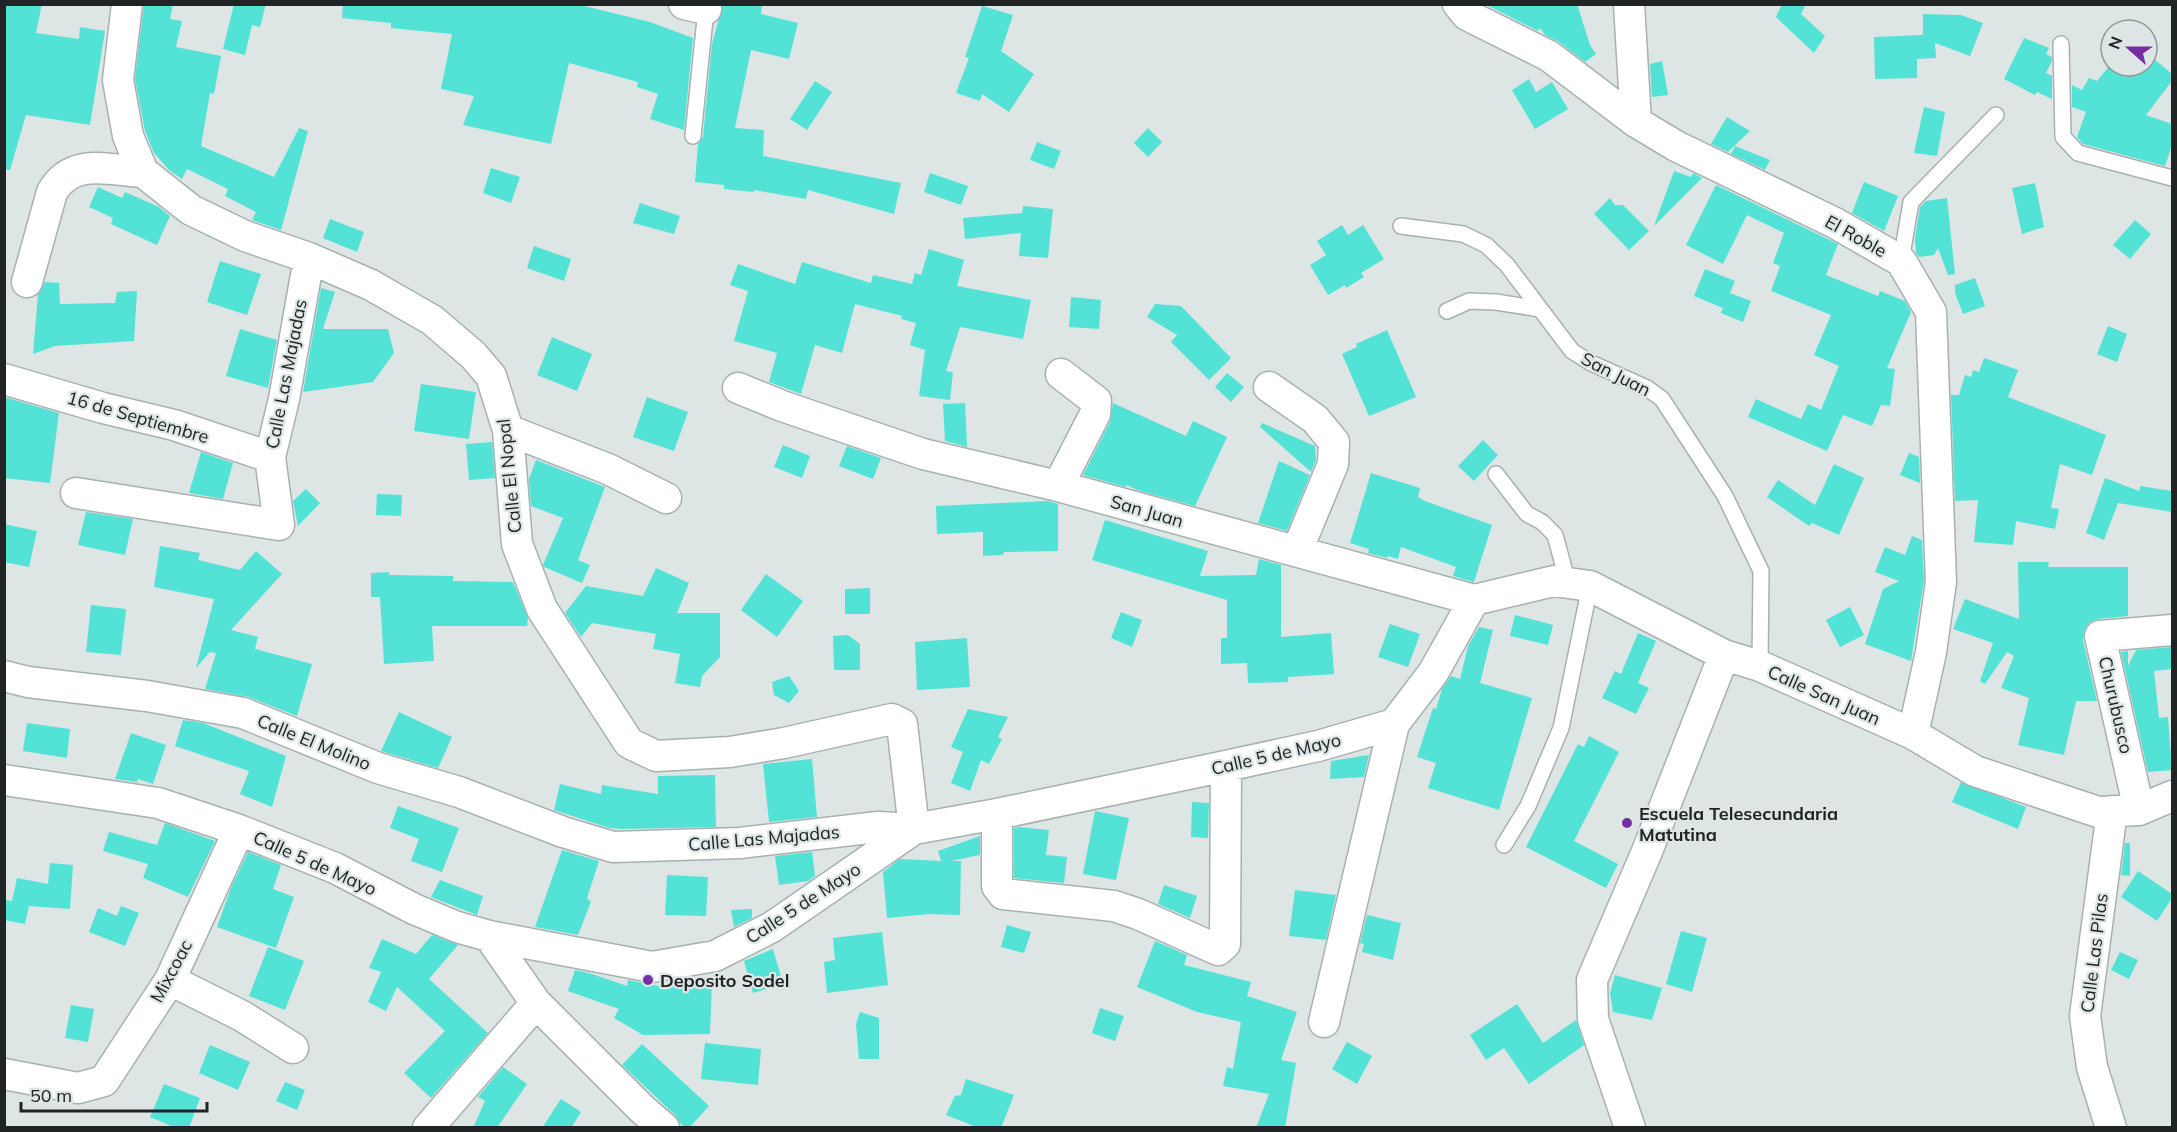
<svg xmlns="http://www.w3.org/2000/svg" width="2177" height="1132" font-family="Mulish,sans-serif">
  <rect width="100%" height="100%" fill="#dde6e5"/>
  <path fill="#53e2d6" d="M 4,4 L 42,4 L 36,33 L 79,39 L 80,27 L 105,31 L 90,125 L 26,115 L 10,170 L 4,169 Z
    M 144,4 L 173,4 L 170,19 L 182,21 L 176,47 L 221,56 L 214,94 L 210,93 L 201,146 L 274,177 L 299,128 L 308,131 L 281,230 L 252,220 L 256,212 L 225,196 L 228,189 L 187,169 L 182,179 L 169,170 L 154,153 L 145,131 L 135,79 Z
    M 234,4 L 266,4 L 260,27 L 252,25 L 245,55 L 223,49 Z
    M 343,4 L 576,4 L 650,22 L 693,38 L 684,130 L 650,119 L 658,94 L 637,87 L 638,82 L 569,63 L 551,144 L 463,125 L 474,96 L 441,89 L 452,34 L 391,28 L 391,23 L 342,18 Z
    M 723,4 L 762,4 L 761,14 L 798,23 L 789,59 L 751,50 L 735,128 L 764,130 L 763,156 L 901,183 L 894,214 L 808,190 L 806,199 L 754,190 L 754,192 L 724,189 L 724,185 L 695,182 L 698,144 L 703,137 L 712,44 Z
    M 1485,4 L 1577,4 L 1590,45 L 1596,54 L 1585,62 L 1559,42 L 1545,35 L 1540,28 L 1538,31 Z
    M 1782,4 L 1806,4 L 1801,14 L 1825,36 L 1814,53 L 1776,17 Z
    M 982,6 L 1013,15 L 1001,51 L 1034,74 L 1009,112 L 982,94 L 980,101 L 956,93 L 969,58 L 965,57 Z
    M 1923,14 L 1961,15 L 1983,23 L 1970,56 L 1935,43 L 1936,58 L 1917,59 L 1917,78 L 1875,79 L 1874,37 L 1923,35 Z
    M 2024,38 L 2049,48 L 2046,54 L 2052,57 L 2052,61 L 2046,73 L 2052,76 L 2052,99 L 2037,92 L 2035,95 L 2004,79 Z
    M 2147,53 L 2172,74 L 2172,81 L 2146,115 L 2172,124 L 2172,145 L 2165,166 L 2083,144 L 2077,137 L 2086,112 L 2072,107 L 2072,85 L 2082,90 L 2089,78 L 2097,81 L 2111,64 L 2111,66 L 2147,66 Z
    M 1662,61 L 1668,95 L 1652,97 L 1650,64 Z
    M 1529,79 L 1536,92 L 1552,82 L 1568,109 L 1535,129 L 1512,90 Z
    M 815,81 L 832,92 L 807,130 L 790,119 Z
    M 1924,107 L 1945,112 L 1937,156 L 1914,153 Z
    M 1727,117 L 1750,131 L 1728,152 L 1711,144 Z
    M 1148,128 L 1162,142 L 1148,157 L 1134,143 Z
    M 1037,142 L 1061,151 L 1054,169 L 1030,160 Z
    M 1735,146 L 1770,160 L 1765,170 L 1731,154 Z
    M 491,168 L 520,177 L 511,203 L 483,193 Z
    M 1674,171 L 1691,177 L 1693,173 L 1702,178 L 1654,226 Z
    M 930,173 L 968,186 L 961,205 L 924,192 Z
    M 1864,182 L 1898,196 L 1884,231 L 1852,213 Z
    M 2035,183 L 2044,227 L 2022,234 L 2012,188 Z
    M 1716,185 L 1838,244 L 1826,275 L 1878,296 L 1880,291 L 1905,301 L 1911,312 L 1887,368 L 1895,369 L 1890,406 L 1881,405 L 1872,426 L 1843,415 L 1827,451 L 1748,417 L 1756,399 L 1801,419 L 1808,404 L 1821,410 L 1839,366 L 1814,355 L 1831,315 L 1771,291 L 1780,266 L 1773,263 L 1784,233 L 1747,215 L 1723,264 L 1686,245 Z
    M 98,187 L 122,198 L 125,192 L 159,207 L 170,216 L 157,245 L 111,224 L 113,218 L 89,207 Z
    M 1610,198 L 1615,205 L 1623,205 L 1649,231 L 1629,250 L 1594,214 Z
    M 1947,198 L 1955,274 L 1948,275 L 1938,248 L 1934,255 L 1919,257 L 1916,253 L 1915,238 L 1920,207 L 1926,201 Z
    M 640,203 L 680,216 L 674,234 L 633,223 Z
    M 1023,206 L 1053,209 L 1048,258 L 1019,256 L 1021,233 L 965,239 L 963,218 L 1022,213 Z
    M 330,219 L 364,232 L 357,252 L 323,238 Z
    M 2135,220 L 2151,234 L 2130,259 L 2113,245 Z
    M 1342,225 L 1348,235 L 1363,225 L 1384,259 L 1361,273 L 1364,277 L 1346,288 L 1345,285 L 1328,295 L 1310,265 L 1326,255 L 1317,241 Z
    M 534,246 L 571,259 L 564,281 L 527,268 Z
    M 929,249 L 964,260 L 957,286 L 1031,300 L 1023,339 L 960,327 L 946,371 L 953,372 L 950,400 L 919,396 L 925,350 L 910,345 L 916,323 L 901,319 L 902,316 L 855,304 L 842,353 L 815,345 L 801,394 L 769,382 L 777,353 L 734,341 L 748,291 L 730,285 L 738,264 L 795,284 L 802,262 L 871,283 L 873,275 L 912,284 L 915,273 L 921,275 Z
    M 220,261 L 261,274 L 247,315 L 207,302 Z
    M 1705,269 L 1735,281 L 1730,293 L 1751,301 L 1743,322 L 1721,313 L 1723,308 L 1694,296 Z
    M 1975,278 L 1985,306 L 1963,314 L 1955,293 L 1955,285 Z
    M 45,282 L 59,283 L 60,304 L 115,303 L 117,292 L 137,291 L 134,341 L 55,346 L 33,354 L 38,295 Z
    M 321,288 L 335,292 L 323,329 L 388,329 L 394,353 L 373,382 L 303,392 Z
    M 1071,297 L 1101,300 L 1099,329 L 1069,327 Z
    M 1155,304 L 1181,306 L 1231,358 L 1209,380 L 1171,342 L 1177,335 L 1147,317 Z
    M 2108,326 L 2127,334 L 2117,362 L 2097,354 Z
    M 240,329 L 277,340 L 268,388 L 226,376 Z
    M 1387,330 L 1416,397 L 1369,416 L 1342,354 L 1357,347 L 1356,344 Z
    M 552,337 L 592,354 L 577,391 L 537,375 Z
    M 1984,358 L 2018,370 L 2008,397 L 2106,435 L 2092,475 L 2060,464 L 2051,508 L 2059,509 L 2055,529 L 2016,521 L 2013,545 L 1974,542 L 1978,500 L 1955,501 L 1951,395 L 1959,395 L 1965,375 L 1971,377 L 1973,370 L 1979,372 Z
    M 1227,373 L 1244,387 L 1231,402 L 1215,387 Z
    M 421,384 L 476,392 L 469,439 L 414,431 Z
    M 4,397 L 59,413 L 50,483 L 4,478 Z
    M 647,397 L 688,412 L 674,451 L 633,437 Z
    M 965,403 L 967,447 L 945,441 L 943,404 Z
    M 1113,403 L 1186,436 L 1193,421 L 1227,437 L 1195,506 L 1137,490 L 1127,485 L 1126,487 L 1083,475 L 1110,422 Z
    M 1262,423 L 1315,446 L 1316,460 L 1311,472 L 1260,427 Z
    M 1483,440 L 1498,455 L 1474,481 L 1458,466 Z
    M 492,442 L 495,478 L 469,480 L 466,444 Z
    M 783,445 L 810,456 L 802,478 L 774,467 Z
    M 847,446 L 881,458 L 873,479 L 839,466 Z
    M 201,452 L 233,463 L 223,499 L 189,493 Z
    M 1909,453 L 1919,457 L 1920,483 L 1900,475 Z
    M 536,460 L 605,487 L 578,560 L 590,565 L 582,583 L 544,567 L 543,565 L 563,518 L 531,506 L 529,479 Z
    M 1279,461 L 1310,475 L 1287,531 L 1258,523 Z
    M 1834,464 L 1864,478 L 1839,535 L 1812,523 L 1809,526 L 1767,497 L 1778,480 L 1815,505 Z
    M 1371,473 L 1420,488 L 1418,497 L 1425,501 L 1492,525 L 1474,582 L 1453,576 L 1456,567 L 1401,547 L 1398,559 L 1388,556 L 1387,558 L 1368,553 L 1369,549 L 1350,543 Z
    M 2105,478 L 2139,491 L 2140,486 L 2172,491 L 2172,512 L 2118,503 L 2104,540 L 2086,533 Z
    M 306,489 L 320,503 L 298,526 L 293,501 Z
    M 377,494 L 402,495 L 401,516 L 376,515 Z
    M 1048,501 L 1058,504 L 1058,551 L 1004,552 L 1003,555 L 983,556 L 983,532 L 937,534 L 936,506 Z
    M 86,512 L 133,519 L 125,555 L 78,545 Z
    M 1105,520 L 1208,551 L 1200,576 L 1256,575 L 1259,559 L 1281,565 L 1281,637 L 1331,633 L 1334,674 L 1288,677 L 1288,682 L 1248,683 L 1247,663 L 1221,664 L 1221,638 L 1227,638 L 1227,600 L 1092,560 Z
    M 4,524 L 37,531 L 29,567 L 4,562 Z
    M 1912,536 L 1922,540 L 1924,581 L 1911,661 L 1865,644 L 1883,589 L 1899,581 L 1875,572 L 1885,547 L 1905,555 Z
    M 160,546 L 200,553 L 198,560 L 240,570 L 256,551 L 282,574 L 231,630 L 258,637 L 255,649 L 312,664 L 297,716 L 249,697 L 205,689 L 216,653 L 210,652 L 196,668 L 214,599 L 154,587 Z
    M 2018,562 L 2049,562 L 2048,567 L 2128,567 L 2128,616 L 2098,619 L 2089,623 L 2084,631 L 2083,640 L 2097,701 L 2076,701 L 2064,755 L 2018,745 L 2029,698 L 2001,688 L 2014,656 L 2007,652 L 1985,684 L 1980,681 L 1993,643 L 1953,629 L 1965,599 L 2019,619 Z
    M 656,568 L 689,583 L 677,613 L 720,613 L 720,657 L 702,676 L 700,687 L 675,683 L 680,654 L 653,649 L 656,634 L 592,623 L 581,637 L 565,613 L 586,586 L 643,596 Z
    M 389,572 L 389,575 L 453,576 L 453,581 L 513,582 L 528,618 L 527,626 L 432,626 L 434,661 L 384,664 L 380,597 L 371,597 L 371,573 Z
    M 766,574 L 803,601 L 777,637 L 741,610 Z
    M 870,588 L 870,614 L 845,614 L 845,589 Z
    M 91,605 L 126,609 L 121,655 L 86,652 Z
    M 1850,607 L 1864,635 L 1840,647 L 1826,620 Z
    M 1121,612 L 1142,620 L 1132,647 L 1111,638 Z
    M 1515,615 L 1553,625 L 1548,645 L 1510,636 Z
    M 1390,624 L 1420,634 L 1408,667 L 1378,657 Z
    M 1479,627 L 1493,630 L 1480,683 L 1532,698 L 1499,810 L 1428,788 L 1436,763 L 1417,757 L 1433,708 L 1436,709 L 1442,689 L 1451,676 L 1460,679 L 1468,646 Z
    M 1638,633 L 1656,641 L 1638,683 L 1649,688 L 1636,714 L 1602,698 L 1615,671 L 1621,674 Z
    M 848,635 L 860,644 L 860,670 L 834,670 L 833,636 Z
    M 967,638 L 970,687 L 917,690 L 915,642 Z
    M 2172,647 L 2172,669 L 2154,671 L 2159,718 L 2168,717 L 2172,770 L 2148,772 L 2121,652 L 2128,651 L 2128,666 L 2136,650 Z
    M 789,676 L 799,691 L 789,703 L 774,695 L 772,682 Z
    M 968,709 L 1008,717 L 998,737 L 1002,739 L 989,764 L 981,760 L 970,791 L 951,783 L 963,752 L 951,747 Z
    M 399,712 L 452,737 L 438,768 L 381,751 Z
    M 183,720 L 203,723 L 286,756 L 272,807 L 240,794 L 249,771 L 175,746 Z
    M 27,723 L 70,729 L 67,758 L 23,751 Z
    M 131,733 L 166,745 L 153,784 L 138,779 L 137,782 L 115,779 Z
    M 1589,736 L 1619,752 L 1574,841 L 1618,864 L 1606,888 L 1526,847 L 1578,744 L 1584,747 Z
    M 1369,755 L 1364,777 L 1330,779 L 1331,761 Z
    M 812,759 L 817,817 L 769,822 L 763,764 Z
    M 715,775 L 716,827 L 621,829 L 609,828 L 554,810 L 560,784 L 601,794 L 602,785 L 658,794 L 658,776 Z
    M 1961,782 L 2026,807 L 2018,829 L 1952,802 Z
    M 1192,802 L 1209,803 L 1208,838 L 1191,837 Z
    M 398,806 L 459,828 L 442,872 L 411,861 L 419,839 L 390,828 Z
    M 1095,811 L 1129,818 L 1116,880 L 1083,874 Z
    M 165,823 L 215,841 L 188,897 L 143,878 L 148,864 L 103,851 L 109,832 L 157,845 Z
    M 1019,827 L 1049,830 L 1046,855 L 1067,857 L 1064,883 L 1014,878 L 1014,828 Z
    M 980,836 L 980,855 L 951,861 L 961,861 L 960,915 L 930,914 L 887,918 L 883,872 L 900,859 L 941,861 L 938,851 Z
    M 2125,843 L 2130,843 L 2130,876 L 2121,875 Z
    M 562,850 L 599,861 L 587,898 L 591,902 L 578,935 L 535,927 Z
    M 248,852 L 281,865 L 273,889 L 294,897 L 276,948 L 217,927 L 231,888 Z
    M 812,852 L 815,876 L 808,881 L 779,885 L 775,856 Z
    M 50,863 L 73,865 L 70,909 L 29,906 L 25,924 L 4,920 L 4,900 L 12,901 L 17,878 L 48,884 Z
    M 2138,871 L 2172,894 L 2172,898 L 2157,921 L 2121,897 Z
    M 667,875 L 708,877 L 706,916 L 665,915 Z
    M 440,880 L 483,896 L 477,915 L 431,897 Z
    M 1164,885 L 1197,896 L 1190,918 L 1158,904 Z
    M 1295,890 L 1336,895 L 1326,940 L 1289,936 Z
    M 121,906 L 139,913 L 125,946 L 89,932 L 98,908 L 117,916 Z
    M 752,909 L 752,918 L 734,927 L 731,910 Z
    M 1367,915 L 1401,923 L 1393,960 L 1362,952 L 1364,944 L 1360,943 Z
    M 1007,925 L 1031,932 L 1024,953 L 1001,947 Z
    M 1681,931 L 1707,938 L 1692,992 L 1666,984 Z
    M 882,932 L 888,985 L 827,993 L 824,962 L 835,960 L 833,938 Z
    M 432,935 L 458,945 L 429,979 L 488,1033 L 431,1098 L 404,1073 L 445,1031 L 397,987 L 386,1011 L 368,1002 L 381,972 L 369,968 L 382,939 L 416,954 Z
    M 1155,941 L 1187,955 L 1184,965 L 1251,982 L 1247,996 L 1297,1012 L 1281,1060 L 1296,1063 L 1285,1128 L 1256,1128 L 1269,1094 L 1223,1086 L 1227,1067 L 1233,1069 L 1241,1022 L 1197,1012 L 1137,987 Z
    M 268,947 L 304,961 L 285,1010 L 249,996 Z
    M 773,949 L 783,984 L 753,993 L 744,961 Z
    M 2120,952 L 2138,960 L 2129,979 L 2111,970 Z
    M 575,970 L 589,973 L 627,986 L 628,980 L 668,988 L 668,982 L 689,978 L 712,982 L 710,1034 L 643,1035 L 614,1018 L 619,1009 L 568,991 Z
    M 1615,975 L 1662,988 L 1652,1020 L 1613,1012 L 1610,993 Z
    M 1517,1004 L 1543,1043 L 1576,1020 L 1584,1045 L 1529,1084 L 1504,1048 L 1486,1060 L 1470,1035 Z
    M 71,1005 L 94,1009 L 88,1042 L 65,1038 Z
    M 1100,1008 L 1124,1016 L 1115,1041 L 1092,1033 Z
    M 860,1012 L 879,1018 L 879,1059 L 859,1059 L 856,1024 Z
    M 1347,1042 L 1372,1056 L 1357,1084 L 1332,1069 Z
    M 705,1043 L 761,1049 L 758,1085 L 701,1079 Z
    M 642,1044 L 709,1106 L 689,1128 L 685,1128 L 680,1123 L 675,1115 L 622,1065 Z
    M 210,1045 L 250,1062 L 238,1090 L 199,1073 Z
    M 503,1067 L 527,1084 L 497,1128 L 473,1128 L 485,1101 L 478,1097 Z
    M 966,1079 L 1014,1095 L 1001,1128 L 979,1128 L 946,1115 L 955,1096 L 961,1095 Z
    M 285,1082 L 305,1090 L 297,1110 L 276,1101 Z
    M 164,1084 L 200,1098 L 189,1128 L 176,1128 L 150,1117 Z
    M 561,1099 L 581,1112 L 571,1128 L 542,1128 Z"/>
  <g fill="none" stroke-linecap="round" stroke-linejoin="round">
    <defs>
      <path id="lane" d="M 2061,44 L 2063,137 L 2078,153 L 2172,178
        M 693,136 L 706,9
        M 1401,226 L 1463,234 L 1486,245 L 1507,265 L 1572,351 L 1591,363 L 1647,388 L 1662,399 L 1725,496 L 1761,571 L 1760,666
        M 1901,261 L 1911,202 L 1996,115
        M 1447,311 L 1469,301 L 1496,302 L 1540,309
        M 1496,474 L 1527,514 L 1542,522 L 1555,535 L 1568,583
        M 1504,845 L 1528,806 L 1561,728 L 1590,586"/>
      <path id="street" d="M 684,4 L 706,9 L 706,4
        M 1458,4 L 1467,15 L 1549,56 L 1636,122 L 1676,146 L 1835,223 L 1901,261 L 1931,312 L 1941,582 L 1931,652 L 1913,734
        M 1629,4 L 1636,122
        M 27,282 L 52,192 C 72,157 108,170 143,172
        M 4,379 L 103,408 L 174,425 L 270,457
        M 1269,387 L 1315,419 L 1334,442 L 1333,464 L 1297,551
        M 738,388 L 782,406 L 923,454 L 1058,486 L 1474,600 L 1554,581 L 1590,586 L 1724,655 L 1760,666 L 1913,734 L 1975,771 L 2098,812 L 2139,810 L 2172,796
        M 508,430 L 608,469 L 666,498
        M 1058,486 L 1095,414 L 1096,401 L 1061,374
        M 76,493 L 279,525 L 270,457 L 284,399 L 309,258
        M 4,676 L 28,682 L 147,696 L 243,713 L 378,768 L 459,792 L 563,832 L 613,847 L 740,843 L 878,827 L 914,829 L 902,724 L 892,719 L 784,743 L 730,752 L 656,756 L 629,743 L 542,609 L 517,544 L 508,430 L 491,376 L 473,355 L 432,320 L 371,285 L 309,258 L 245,236 L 191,210 L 143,172 L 128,136 L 118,80 L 127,4
        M 4,780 L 158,803 L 239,830 L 335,868 L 414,909 L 457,927 L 489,936 L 652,967 L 715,956 L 772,927 L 914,829 L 997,814 L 1226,766 L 1318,746 L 1394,724 L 1433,673 L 1474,600
        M 2139,810 L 2100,636 L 2172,630
        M 997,814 L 997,886 L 1003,894 L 1114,906 L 1138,914 L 1218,950 L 1225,944 L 1226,766
        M 489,936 L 536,1003 L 642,1109 L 664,1128
        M 170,980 L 242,1016 L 293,1048
        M 1324,1022 L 1394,724
        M 4,1074 L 78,1088 L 104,1081 L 170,980 L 239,830
        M 428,1128 L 536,1003
        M 1630,1128 L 1593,1019 L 1592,980 L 1648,849 L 1724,655
        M 2111,1128 L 2092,1067 L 2085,1016 L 2112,811"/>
    </defs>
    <use href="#lane" stroke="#a9b1b0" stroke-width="18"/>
    <use href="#street" stroke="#a9b1b0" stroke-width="33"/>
    <use href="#lane" stroke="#fff" stroke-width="15"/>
    <use href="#street" stroke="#fff" stroke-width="30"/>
  </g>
  <g fill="#762fa3" stroke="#dde6e5" stroke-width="2">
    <circle cx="1627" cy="823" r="6"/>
    <circle cx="648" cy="980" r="6"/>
  </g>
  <g text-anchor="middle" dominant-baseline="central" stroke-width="4.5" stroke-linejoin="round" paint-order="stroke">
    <g font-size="18" fill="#212424" stroke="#dde6e5">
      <text transform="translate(1856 236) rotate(29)">El Roble</text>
      <text transform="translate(286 374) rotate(-79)">Calle Las Majadas</text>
      <text transform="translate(1616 374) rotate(27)">San Juan</text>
      <text transform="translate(138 417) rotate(16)">16 de Septiembre</text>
      <text transform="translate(509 476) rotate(-96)">Calle El Nopal</text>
      <text transform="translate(1147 511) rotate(16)">San Juan</text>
      <text transform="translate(1824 695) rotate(24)">Calle San Juan</text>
      <text transform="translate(2116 705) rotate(77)">Churubusco</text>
      <text transform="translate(314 742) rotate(22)">Calle El Molino</text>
      <text transform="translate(1276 754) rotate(-13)">Calle 5 de Mayo</text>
      <text transform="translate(764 838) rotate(-5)">Calle Las Majadas</text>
      <text transform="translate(315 863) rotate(24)">Calle 5 de Mayo</text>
      <text transform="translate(803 903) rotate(-33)">Calle 5 de Mayo</text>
      <text transform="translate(2094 953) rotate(-83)">Calle Las Pilas</text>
      <text transform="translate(171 971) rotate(-62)">Mixcoac</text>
    </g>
    <g font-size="18" font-weight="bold" fill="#212424" stroke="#dde6e5" text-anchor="start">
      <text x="1639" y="813">Escuela Telesecundaria<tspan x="1639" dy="21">Matutina</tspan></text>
      <text x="660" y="980">Deposito Sodel</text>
    </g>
  </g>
  <rect width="2177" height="1132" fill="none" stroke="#212424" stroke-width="12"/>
  <g transform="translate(2129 48) rotate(291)"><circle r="28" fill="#dde6e5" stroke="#929898" stroke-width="1.5"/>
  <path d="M0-4.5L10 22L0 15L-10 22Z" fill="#762fa3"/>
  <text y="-9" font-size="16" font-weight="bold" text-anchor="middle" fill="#212424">N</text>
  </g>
  <path d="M21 1102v9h186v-9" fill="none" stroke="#212424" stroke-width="3"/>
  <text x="30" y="1102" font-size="18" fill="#212424" stroke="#dde6e5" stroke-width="4.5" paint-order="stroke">50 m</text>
</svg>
